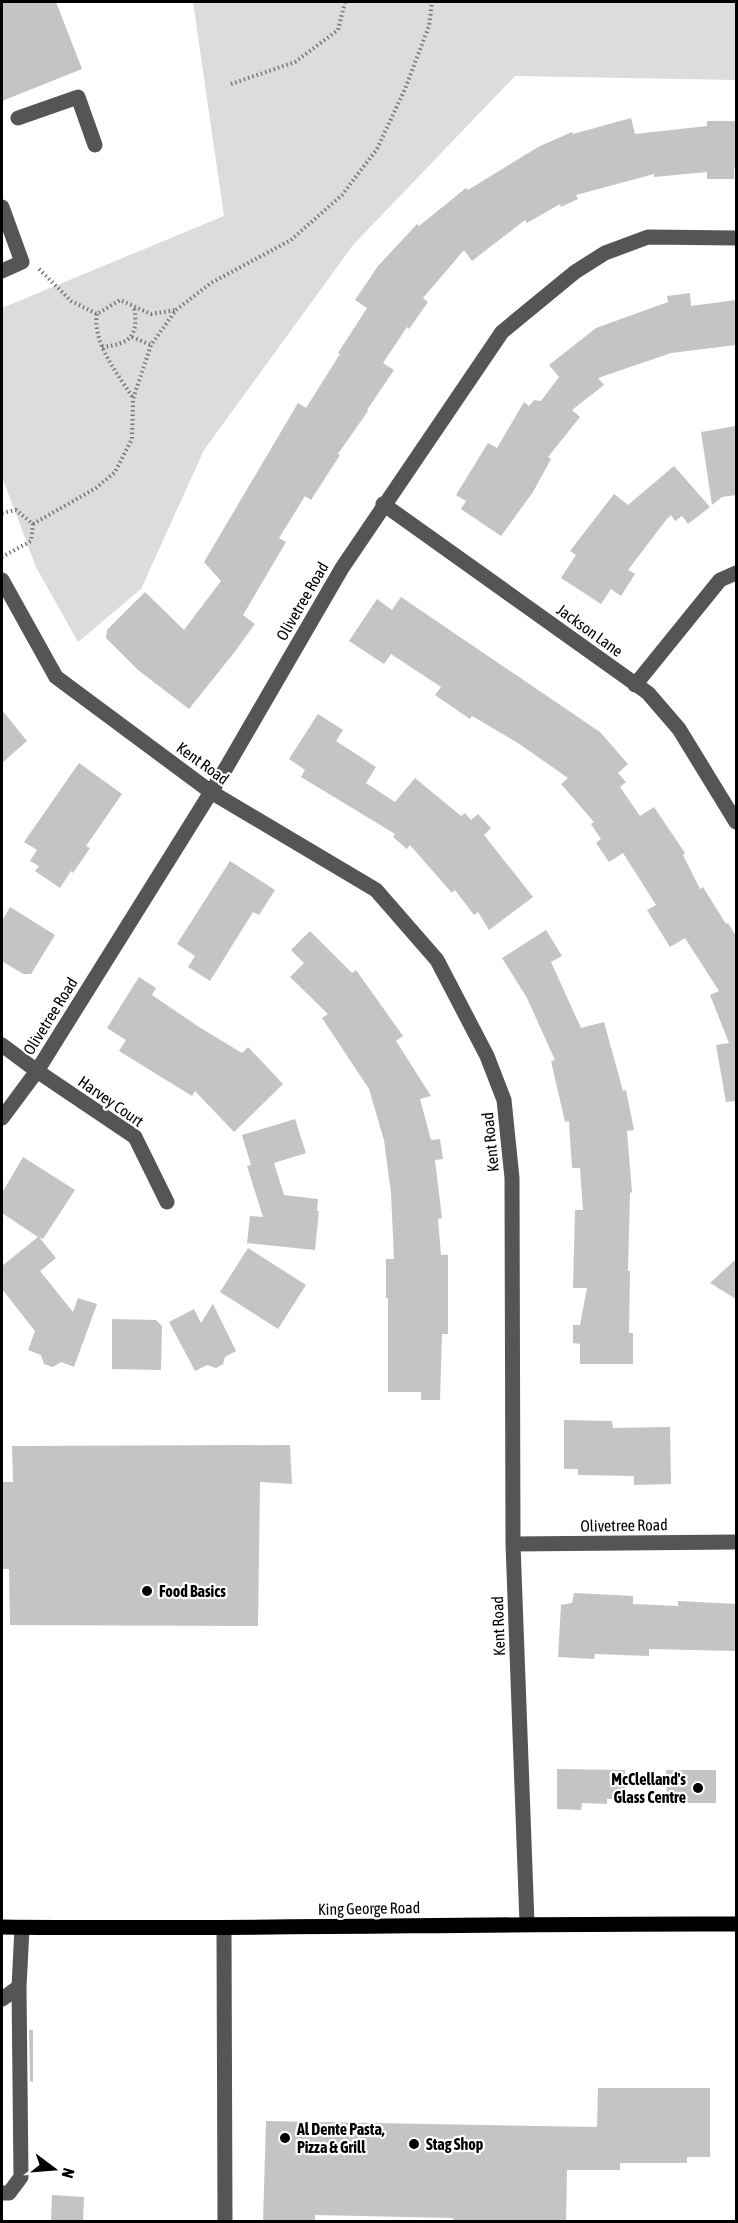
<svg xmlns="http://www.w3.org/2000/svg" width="738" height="2223" font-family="'Asap Condensed',sans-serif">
  <rect width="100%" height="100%" fill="#fff"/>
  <path fill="#dcdcdc" d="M 193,2 L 736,2 L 736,80 L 515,76 L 353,245 L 204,450 L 141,589 L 78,642 L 36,567 L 2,477 L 2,308 L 224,216 Z"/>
  <path fill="#c4c4c4" d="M 2,2 L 56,2 L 82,69 L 2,101 Z
    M 631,118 L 635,134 L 707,126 L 707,121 L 736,121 L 736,168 L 734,168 L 734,179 L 707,179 L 707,172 L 654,177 L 654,174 L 576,195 L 578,199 L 561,207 L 560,204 L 527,223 L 525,220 L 472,261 L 464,250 L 423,298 L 428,302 L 409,329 L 407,327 L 383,363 L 394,370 L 367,410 L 368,411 L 338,454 L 340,455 L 311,500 L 305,496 L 279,538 L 286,542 L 243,615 L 255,624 L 233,654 L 189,709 L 138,670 L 106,638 L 107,630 L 145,592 L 184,630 L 221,581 L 204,562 L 298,403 L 306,408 L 340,354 L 338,353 L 367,308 L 355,300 L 378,266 L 417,224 L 419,226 L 466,188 L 468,190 L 538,147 L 572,132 L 573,134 Z
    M 690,293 L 691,306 L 736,300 L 736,345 L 671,353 L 598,378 L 604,385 L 572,410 L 580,417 L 548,457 L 551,459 L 533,492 L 501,536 L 461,509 L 466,501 L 456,495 L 488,443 L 497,448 L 524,402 L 529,406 L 534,400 L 541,401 L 559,377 L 549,365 L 596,328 L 668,302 L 667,296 Z
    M 736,426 L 736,495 L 722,497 L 712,505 L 701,432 Z
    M 674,466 L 710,507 L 688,524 L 682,516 L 675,521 L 671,515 L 666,520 L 628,570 L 635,574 L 621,596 L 611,589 L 601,604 L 561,578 L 576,555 L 570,551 L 614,494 L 628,505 Z
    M 401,597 L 600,732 L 628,764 L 618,773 L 626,782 L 620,787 L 640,816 L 654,807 L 685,853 L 683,855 L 700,889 L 703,887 L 726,924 L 728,923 L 736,936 L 736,1101 L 726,1102 L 716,1045 L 729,1043 L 710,995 L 719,991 L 685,938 L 670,947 L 647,910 L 656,905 L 623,853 L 609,862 L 596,843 L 601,839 L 591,824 L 594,822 L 561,784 L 568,778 L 518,743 L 472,716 L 470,719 L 435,695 L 441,687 L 391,654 L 384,664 L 349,641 L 377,599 L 392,610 Z
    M 2,710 L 27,741 L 2,763 Z
    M 318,714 L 343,730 L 336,741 L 376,767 L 366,783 L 395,802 L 415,778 L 461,816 L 465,813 L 471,820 L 478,814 L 491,828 L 484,835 L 533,897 L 489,930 L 478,912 L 474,915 L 455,890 L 452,893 L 410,845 L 407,849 L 393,837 L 395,834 L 301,777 L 305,770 L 289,759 Z
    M 79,763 L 122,794 L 86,846 L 90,848 L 73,873 L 71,871 L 60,888 L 35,871 L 39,866 L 30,861 L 37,850 L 24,842 Z
    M 230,861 L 275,890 L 259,915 L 253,912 L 210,981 L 188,967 L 195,956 L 177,944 Z
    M 10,907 L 55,935 L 31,974 L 23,974 L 2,961 L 2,921 Z
    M 546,930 L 562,956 L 551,962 L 581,1028 L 604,1022 L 623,1091 L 626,1090 L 634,1130 L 627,1131 L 632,1192 L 630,1193 L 628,1271 L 630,1271 L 629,1333 L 633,1333 L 633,1364 L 580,1364 L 580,1344 L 573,1343 L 573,1325 L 580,1325 L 587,1288 L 573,1288 L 575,1210 L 583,1210 L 580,1168 L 572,1168 L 569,1121 L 565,1122 L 551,1061 L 555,1060 L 527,998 L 502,958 Z
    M 310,931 L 352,973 L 356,970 L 403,1036 L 396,1041 L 431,1096 L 420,1099 L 431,1140 L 440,1139 L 443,1159 L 435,1160 L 442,1218 L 438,1219 L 441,1255 L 448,1255 L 448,1334 L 442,1334 L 440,1400 L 421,1400 L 421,1392 L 388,1392 L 388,1298 L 386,1298 L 386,1259 L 394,1259 L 391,1193 L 384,1140 L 369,1089 L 322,1018 L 328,1014 L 290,977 L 304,963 L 291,950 Z
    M 139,977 L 156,988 L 152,995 L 199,1027 L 242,1053 L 248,1047 L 283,1084 L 234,1132 L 195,1091 L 192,1096 L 119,1051 L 126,1040 L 107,1028 Z
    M 295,1119 L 306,1153 L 274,1163 L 284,1195 L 318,1199 L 317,1211 L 319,1211 L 315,1250 L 247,1243 L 250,1216 L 263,1217 L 247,1166 L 251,1165 L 242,1135 Z
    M 23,1157 L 75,1190 L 43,1239 L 39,1237 L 56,1258 L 40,1271 L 73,1312 L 78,1298 L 97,1304 L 74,1367 L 61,1362 L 53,1367 L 44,1364 L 41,1355 L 28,1350 L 35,1331 L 2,1289 L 2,1266 L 38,1237 L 2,1213 L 2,1193 Z
    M 248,1248 L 306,1285 L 278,1329 L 220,1292 Z
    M 736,1259 L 736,1299 L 710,1283 Z
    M 213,1304 L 236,1351 L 225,1357 L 223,1364 L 216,1368 L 207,1365 L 195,1371 L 169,1322 L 194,1309 L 201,1323 Z
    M 112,1319 L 156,1320 L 162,1326 L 161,1370 L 112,1369 Z
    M 564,1420 L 612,1421 L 613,1428 L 670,1427 L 671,1484 L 634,1485 L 634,1476 L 578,1475 L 578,1469 L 564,1469 Z
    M 290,1445 L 292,1484 L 260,1482 L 258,1626 L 10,1625 L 9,1569 L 2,1569 L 2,1482 L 13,1482 L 12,1446 Z
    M 574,1593 L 633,1596 L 633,1604 L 678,1606 L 678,1601 L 736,1604 L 736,1651 L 649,1649 L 649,1656 L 595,1654 L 594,1659 L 558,1657 L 561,1605 L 572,1603 Z
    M 557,1769 L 625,1770 L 624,1799 L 607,1799 L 607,1804 L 582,1803 L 581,1810 L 557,1809 Z
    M 666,1770 L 716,1770 L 716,1803 L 667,1803 Z
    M 29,2030 L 33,2030 L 33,2082 L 30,2081 Z
    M 598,2088 L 710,2088 L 710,2157 L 687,2157 L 687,2163 L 620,2163 L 620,2170 L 567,2170 L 566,2222 L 453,2222 L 453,2218 L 315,2215 L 315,2222 L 263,2222 L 266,2121 L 597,2127 Z
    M 52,2195 L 84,2197 L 83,2222 L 51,2222 Z"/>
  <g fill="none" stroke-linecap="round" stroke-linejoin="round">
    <path stroke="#777" stroke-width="4" stroke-dasharray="1.5 3" stroke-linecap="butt" d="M 231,84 L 295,62 L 338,30 L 345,2
      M 39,269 L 71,301 L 97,314 L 120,300 L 151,314 L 176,310
      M 97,314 C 92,343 118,374 133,398
      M 132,337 L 151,345
      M 102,347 C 131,344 139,335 134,307
      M 2,513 L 16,510 L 33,524 L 31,541 L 2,557
      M 33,524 L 96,488 L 115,472 L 132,439 L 133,399 L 151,345 L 176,310 L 211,283 L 291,240 L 342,195 L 377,149 L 405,89 L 429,26 L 432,2"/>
    <path stroke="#555" stroke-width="15" d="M 18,118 L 78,97 L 95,145
      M 2,207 L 22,262 L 2,271
      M 383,504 L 648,693 L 679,729 L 736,822
      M 2,580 L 56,677 L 211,792 L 376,890 L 437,960 L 487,1056 L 504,1100 L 512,1178 L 513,1544 L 527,1923
      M 635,685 L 720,580 L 736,573
      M 2,1045 L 37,1071 L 135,1137 L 167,1202
      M 2,1118 L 37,1071 L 226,768 L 342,568 L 502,332 L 575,272 L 605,253 L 648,237 L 736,238
      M 513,1544 L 736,1542
      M 224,1929 L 225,2222
      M 2,1999 L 19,1987 L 22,1928
      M 2,2193 L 9,2193 L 21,2177 L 19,1987"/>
    <path stroke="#000" stroke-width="15" d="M 2,1927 C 247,1930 491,1923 736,1924"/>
  </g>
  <g fill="#000" stroke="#fff" stroke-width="2">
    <circle cx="147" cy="1591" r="6"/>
    <circle cx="698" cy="1788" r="6"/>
    <circle cx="285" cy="2138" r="6"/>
    <circle cx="414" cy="2144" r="6"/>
  </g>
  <g text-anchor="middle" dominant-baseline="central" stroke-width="4.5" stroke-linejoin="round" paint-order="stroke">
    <g font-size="16" fill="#000" stroke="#fff">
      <text transform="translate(302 601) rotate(-60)">Olivetree Road</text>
      <text transform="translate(590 630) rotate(36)">Jackson Lane</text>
      <text transform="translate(203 763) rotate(36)">Kent Road</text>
      <text transform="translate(50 1016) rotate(-58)">Olivetree Road</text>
      <text transform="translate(111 1101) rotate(35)">Harvey Court</text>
      <text transform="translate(490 1142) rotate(-96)">Kent Road</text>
      <text transform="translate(624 1525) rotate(-1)">Olivetree Road</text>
      <text transform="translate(498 1626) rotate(-92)">Kent Road</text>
      <text transform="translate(369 1908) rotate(-1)">King George Road</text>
    </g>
    <g font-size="16" font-weight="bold" fill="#000" stroke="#fff" text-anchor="start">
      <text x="159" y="1591">Food Basics</text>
      <text x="686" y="1779" text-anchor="end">McClelland's<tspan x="686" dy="18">Glass Centre</tspan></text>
      <text x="297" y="2129">Al Dente Pasta,<tspan x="297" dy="18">Pizza &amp; Grill</tspan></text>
      <text x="426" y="2144">Stag Shop</text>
    </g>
  </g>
  <rect width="738" height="2223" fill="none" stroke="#000000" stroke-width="6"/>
  <g transform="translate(54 2169) rotate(106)" stroke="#ffffff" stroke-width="4.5" paint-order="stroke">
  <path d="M0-4.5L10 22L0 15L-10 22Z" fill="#000000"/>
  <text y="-9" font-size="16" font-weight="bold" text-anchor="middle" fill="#000000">N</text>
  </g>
</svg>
